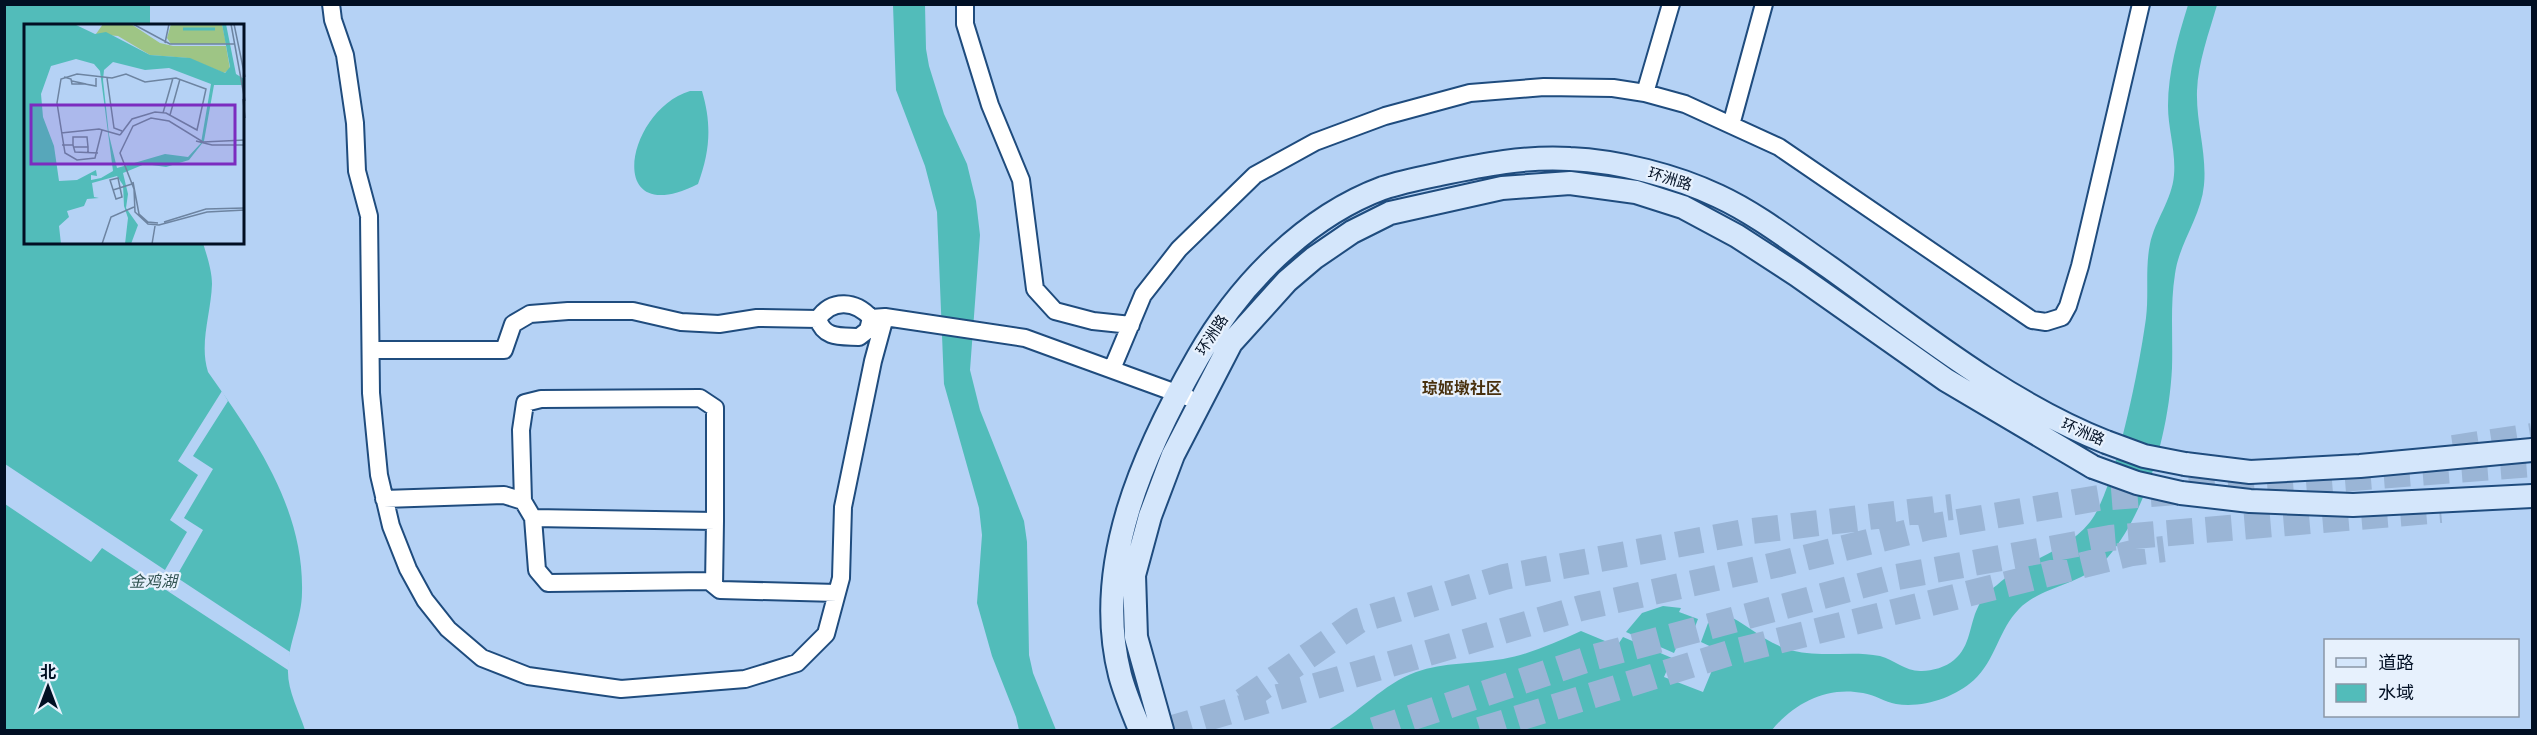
<svg xmlns="http://www.w3.org/2000/svg" width="2537" height="735" font-family="Figtree,'Noto Sans SC',sans-serif">
  <rect width="100%" height="100%" fill="#b5d2f5"/>
  <path fill="#52bcba" d="M 4,5 L 150,5 L 150,25 L 26,26 L 26,243 L 203,243 C 207,256 212,271 212,284 C 211,314 199,343 208,372 C 254,437 304,508 302,592 C 302,619 288,643 288,669 C 287,690 299,711 305,730 L 5,730 Z
    M 893,5 L 925,5 L 926,49 L 929,66 L 944,114 L 967,164 L 976,201 L 980,235 L 970,370 L 980,410 L 1024,521 L 1027,542 L 1029,655 L 1033,673 L 1056,730 L 1019,730 L 1016,717 L 992,656 L 977,603 L 982,535 L 979,508 L 944,384 L 937,212 L 925,166 L 896,90 Z
    M 2188,5 L 2217,5 C 2209,33 2198,62 2197,91 C 2196,123 2207,153 2204,185 C 2201,217 2179,243 2175,274 C 2170,305 2173,337 2172,368 C 2169,429 2148,510 2108,557 C 2083,586 2044,584 2019,609 C 1999,629 1995,661 1974,680 C 1954,698 1923,708 1896,704 C 1885,702 1875,695 1863,693 C 1827,686 1794,703 1772,730 L 1328,730 C 1359,713 1383,684 1416,672 C 1444,662 1474,664 1503,659 C 1530,654 1555,643 1581,631 L 1617,646 L 1623,637 L 1672,658 L 1664,677 L 1703,692 L 1720,651 L 1701,642 L 1708,623 L 1718,627 L 1723,613 C 1746,623 1763,641 1787,649 C 1818,659 1850,650 1880,656 C 1895,660 1906,672 1922,671 C 1932,671 1946,667 1954,660 C 1971,646 1969,625 1978,607 C 1982,598 1989,591 1997,585 C 2026,559 2065,553 2090,522 C 2116,489 2140,363 2146,318 C 2149,294 2145,268 2150,244 C 2155,220 2172,200 2174,175 C 2176,151 2168,129 2168,106 C 2168,72 2178,37 2188,5 Z
    M 690,91 L 702,91 C 712,125 710,151 698,184 C 603,232 626,110 690,91 Z
    M 1663,606 L 1681,608 L 1679,612 L 1698,619 L 1690,640 L 1681,637 L 1674,653 L 1626,632 L 1642,613 Z"/>
  <path fill="#b5d2f5" d="M 222,391 L 228,401 L 193,456 L 213,469 L 184,518 L 203,530 L 176,577 L 290,652 L 288,670 L 102,548 L 91,562 L 5,504 L 5,464 L 165,570 L 187,532 L 170,520 L 198,475 L 178,461 Z"/>
  <g fill="none" stroke-linecap="round" stroke-linejoin="round">
    <path stroke="#9ab5d6" stroke-width="26" stroke-dasharray="26 13" stroke-linecap="butt" d="M 2453,448 L 2532,436
      M 1243,701 L 1358,621 L 1504,577 L 1744,532 L 1952,507
      M 1166,730 L 1581,608 L 1780,564 L 1929,527 L 2099,498 L 2532,464
      M 1374,730 L 1595,657 L 1886,579 L 2110,538 L 2441,510
      M 1480,730 L 1733,652 L 2132,553 L 2164,549"/>
    <defs>
      <path id="street" d="M 331,4 L 333,20 L 345,55 L 355,123 L 357,171 L 369,216 L 371,393 L 379,475 L 391,526 L 408,569 L 425,600 L 448,629 L 482,658 L 528,676 L 621,689 L 745,679 L 797,663 L 826,634 L 841,578 L 843,507 L 873,361 L 885,317
        M 965,4 L 965,24 L 990,105 L 1021,180 L 1035,289 L 1055,311 L 1093,321 L 1131,325
        M 1645,93 L 1671,4
        M 1731,125 L 1764,4
        M 818,319 C 824,339 841,336 859,337 L 868,330 L 871,318
        M 372,350 L 504,350 L 513,324 L 530,314 L 568,311 L 633,311 L 681,322 L 719,324 L 757,318 L 818,319 C 832,298 856,301 871,318 L 885,317 L 1025,338 L 1187,397
        M 1112,369 L 1143,295 L 1179,249 L 1255,175 L 1315,142 L 1385,116 L 1470,93 L 1544,87 L 1613,88 L 1645,93 L 1685,104 L 1779,147 L 2032,320 L 2046,322 L 2062,317 L 2068,306 L 2080,266 L 2141,4
        M 384,499 L 504,495 L 523,501 L 533,518 L 537,570 L 548,583 L 709,581 L 720,590 L 837,593
        M 523,501 L 521,430 L 525,403 L 541,399 L 700,398 L 715,408 L 715,521
        M 533,518 L 715,521 L 714,585"/>
      <path id="secondary" d="M 2185,464 L 2250,472 L 2360,466 L 2532,450
        M 2181,493 L 2250,501 L 2353,505 L 2532,496
        M 1140,730 C 1133,712 1125,694 1120,675 C 1092,565 1144,451 1198,357 C 1239,285 1305,217 1383,188 C 1401,182 1421,178 1440,174 C 1482,165 1527,156 1570,159 C 1618,161 1676,176 1718,196 C 1757,214 1794,243 1829,267 C 1917,330 2005,402 2106,442
        M 1162,730 L 1136,637 L 1134,575 L 1150,516 L 1173,455 L 1231,343 L 1287,281 L 1314,258 L 1352,232 L 1390,213 L 1502,188 L 1570,183 L 1636,192 L 1683,207 L 1737,236 L 1797,275 L 1946,380 L 2093,467"/>
    </defs>
    <use href="#street" stroke="#1f4c7e" stroke-width="20"/>
    <use href="#secondary" stroke="#1f4c7e" stroke-width="26"/>
    <use href="#street" stroke="#fff" stroke-width="16"/>
    <use href="#secondary" stroke="#d4e6fb" stroke-width="22"/>
    <defs>
      <path id="secondary-bridge" d="M 2106,442 L 2144,456 L 2185,464
        M 2093,467 L 2137,483 L 2181,493"/>
    </defs>
    <use href="#secondary-bridge" stroke="#1f4c7e" stroke-width="26" stroke-linecap="butt"/>
    <use href="#secondary-bridge" stroke="#d4e6fb" stroke-width="22"/>
  </g>
  <g text-anchor="middle" dominant-baseline="central" stroke-width="4.5" stroke-linejoin="round" paint-order="stroke">
    <g font-size="15" fill="#010f23" stroke="#e7f1fd">
      <text transform="translate(1670 179) rotate(17)">环洲路</text>
      <text transform="translate(1212 335) rotate(-57)">环洲路</text>
      <text transform="translate(2083 432) rotate(23)">环洲路</text>
    </g>
    <g font-size="16" font-weight="bold" fill="#48300d" stroke="#e7f1fd">
      <text x="1462" y="388">琼姬墩社区</text>
    </g>
    <g font-size="16" font-style="italic" fill="#345554" stroke="#e7f1fd">
      <text x="153" y="581">金鸡湖</text>
    </g>
  </g>
  <g transform="translate(24 24)">
    <rect width="220" height="220" fill="#b5d2f5"/>
    <path d="M 79,0 L 107,0 L 136,19 L 149,22 L 202,22 L 206,45 L 200,49 L 164,34 L 126,31 L 94,12 L 72,10 ZM 147,0 L 198,0 L 202,20 L 147,20 L 143,14 Z" fill="#9ec585"/>
    <path d="M 0,0 L 50,0 L 71,10 L 82,8 L 126,31 L 166,34 L 201,49 L 206,43 L 198,0 L 202,0 L 212,50 L 220,55 L 220,61 L 190,61 L 180,117 L 165,136 L 142,143 L 121,140 L 99,149 L 104,170 L 102,184 L 114,201 L 107,220 L 101,220 L 104,194 L 100,182 L 99,161 L 93,152 L 68,159 L 70,173 L 75,174 L 63,175 L 60,182 L 43,187 L 45,193 L 35,202 L 37,220 L 0,220 ZM 52,35 L 70,40 L 76,47 L 89,147 L 77,154 L 67,156 L 67,151 L 73,152 L 72,146 L 53,156 L 35,157 L 30,122 L 19,93 L 17,70 L 27,42 ZM 89,38 L 121,46 L 145,44 L 187,60 L 177,119 L 164,133 L 141,130 L 93,144 L 85,111 L 79,56 L 80,46 Z" fill="#52bcba" fill-rule="evenodd"/>
    <path fill="none" stroke="#52bcba" stroke-width="3" d="M 159,5 L 191,5"/>
    <path fill="none" stroke="#6d84a1" stroke-width="1.5" d="M 109,0 L 146,20 L 211,20M 207,0 L 221,77M 210,0 L 221,53M 141,19 L 145,0M 40,53 L 47,55 L 48,60 L 62,60 L 48,57M 83,54 L 90,104 L 98,107M 61,60 L 72,62 L 72,54M 219,75 L 221,94M 139,89 L 149,54M 146,91 L 156,55M 78,106 L 71,134 L 53,136 L 41,129 L 33,79 L 37,55 L 53,50 L 88,54 L 102,50 L 121,58 L 152,54 L 182,65 L 173,106 L 142,89 L 131,88 L 108,95 L 96,111M 37,109 L 75,105 L 96,111M 221,116 L 179,118 L 145,97 L 127,94 L 109,102 L 96,129 L 110,165 L 111,188 L 124,200 L 135,201 L 183,188 L 221,186M 172,117 L 188,121 L 221,121M 38,121 L 49,121 L 51,128 L 74,129M 49,121 L 49,113 L 63,113 L 64,123M 50,123 L 64,123 L 64,128M 94,154 L 98,173 L 92,175 L 86,156 ZM 109,158 L 115,190 L 124,198 L 134,199M 89,166 L 108,160M 140,198 L 182,185 L 221,184M 78,220 L 87,193 L 110,183M 128,220 L 131,202"/>
    <path fill="#7b2cbf" fill-opacity="0.15" stroke="#7b2cbf" stroke-width="3" d="M 7,81 L 211,81 L 211,140 L 7,140 Z"/>
    <rect width="220" height="220" fill="none" stroke="#010f23" stroke-width="3"/>
  </g>
  <rect width="2537" height="735" fill="none" stroke="#010f23" stroke-width="12"/>
  <rect x="2324" y="639" width="195" height="78" fill="#e7f1fd" stroke="#8b97a6" stroke-width="1.5"/>
  <rect x="2336" y="658" width="30" height="9" fill="#d4e6fb" stroke="#8b97a6" stroke-width="1.5"/>
  <text x="2378" y="669" font-size="18" fill="#010f23">道路</text>
  <rect x="2336" y="684" width="30" height="18" fill="#52bcba" stroke="#8b97a6" stroke-width="1.5"/>
  <text x="2378" y="699" font-size="18" fill="#010f23">水域</text>
  <g transform="translate(48 687)" stroke="#e7f1fd" stroke-width="4.5" paint-order="stroke">
  <path d="M0-4.5L10 22L0 15L-10 22Z" fill="#010f23"/>
  <text y="-9" font-size="16" font-weight="bold" text-anchor="middle" fill="#010f23">北</text>
  </g>
</svg>
